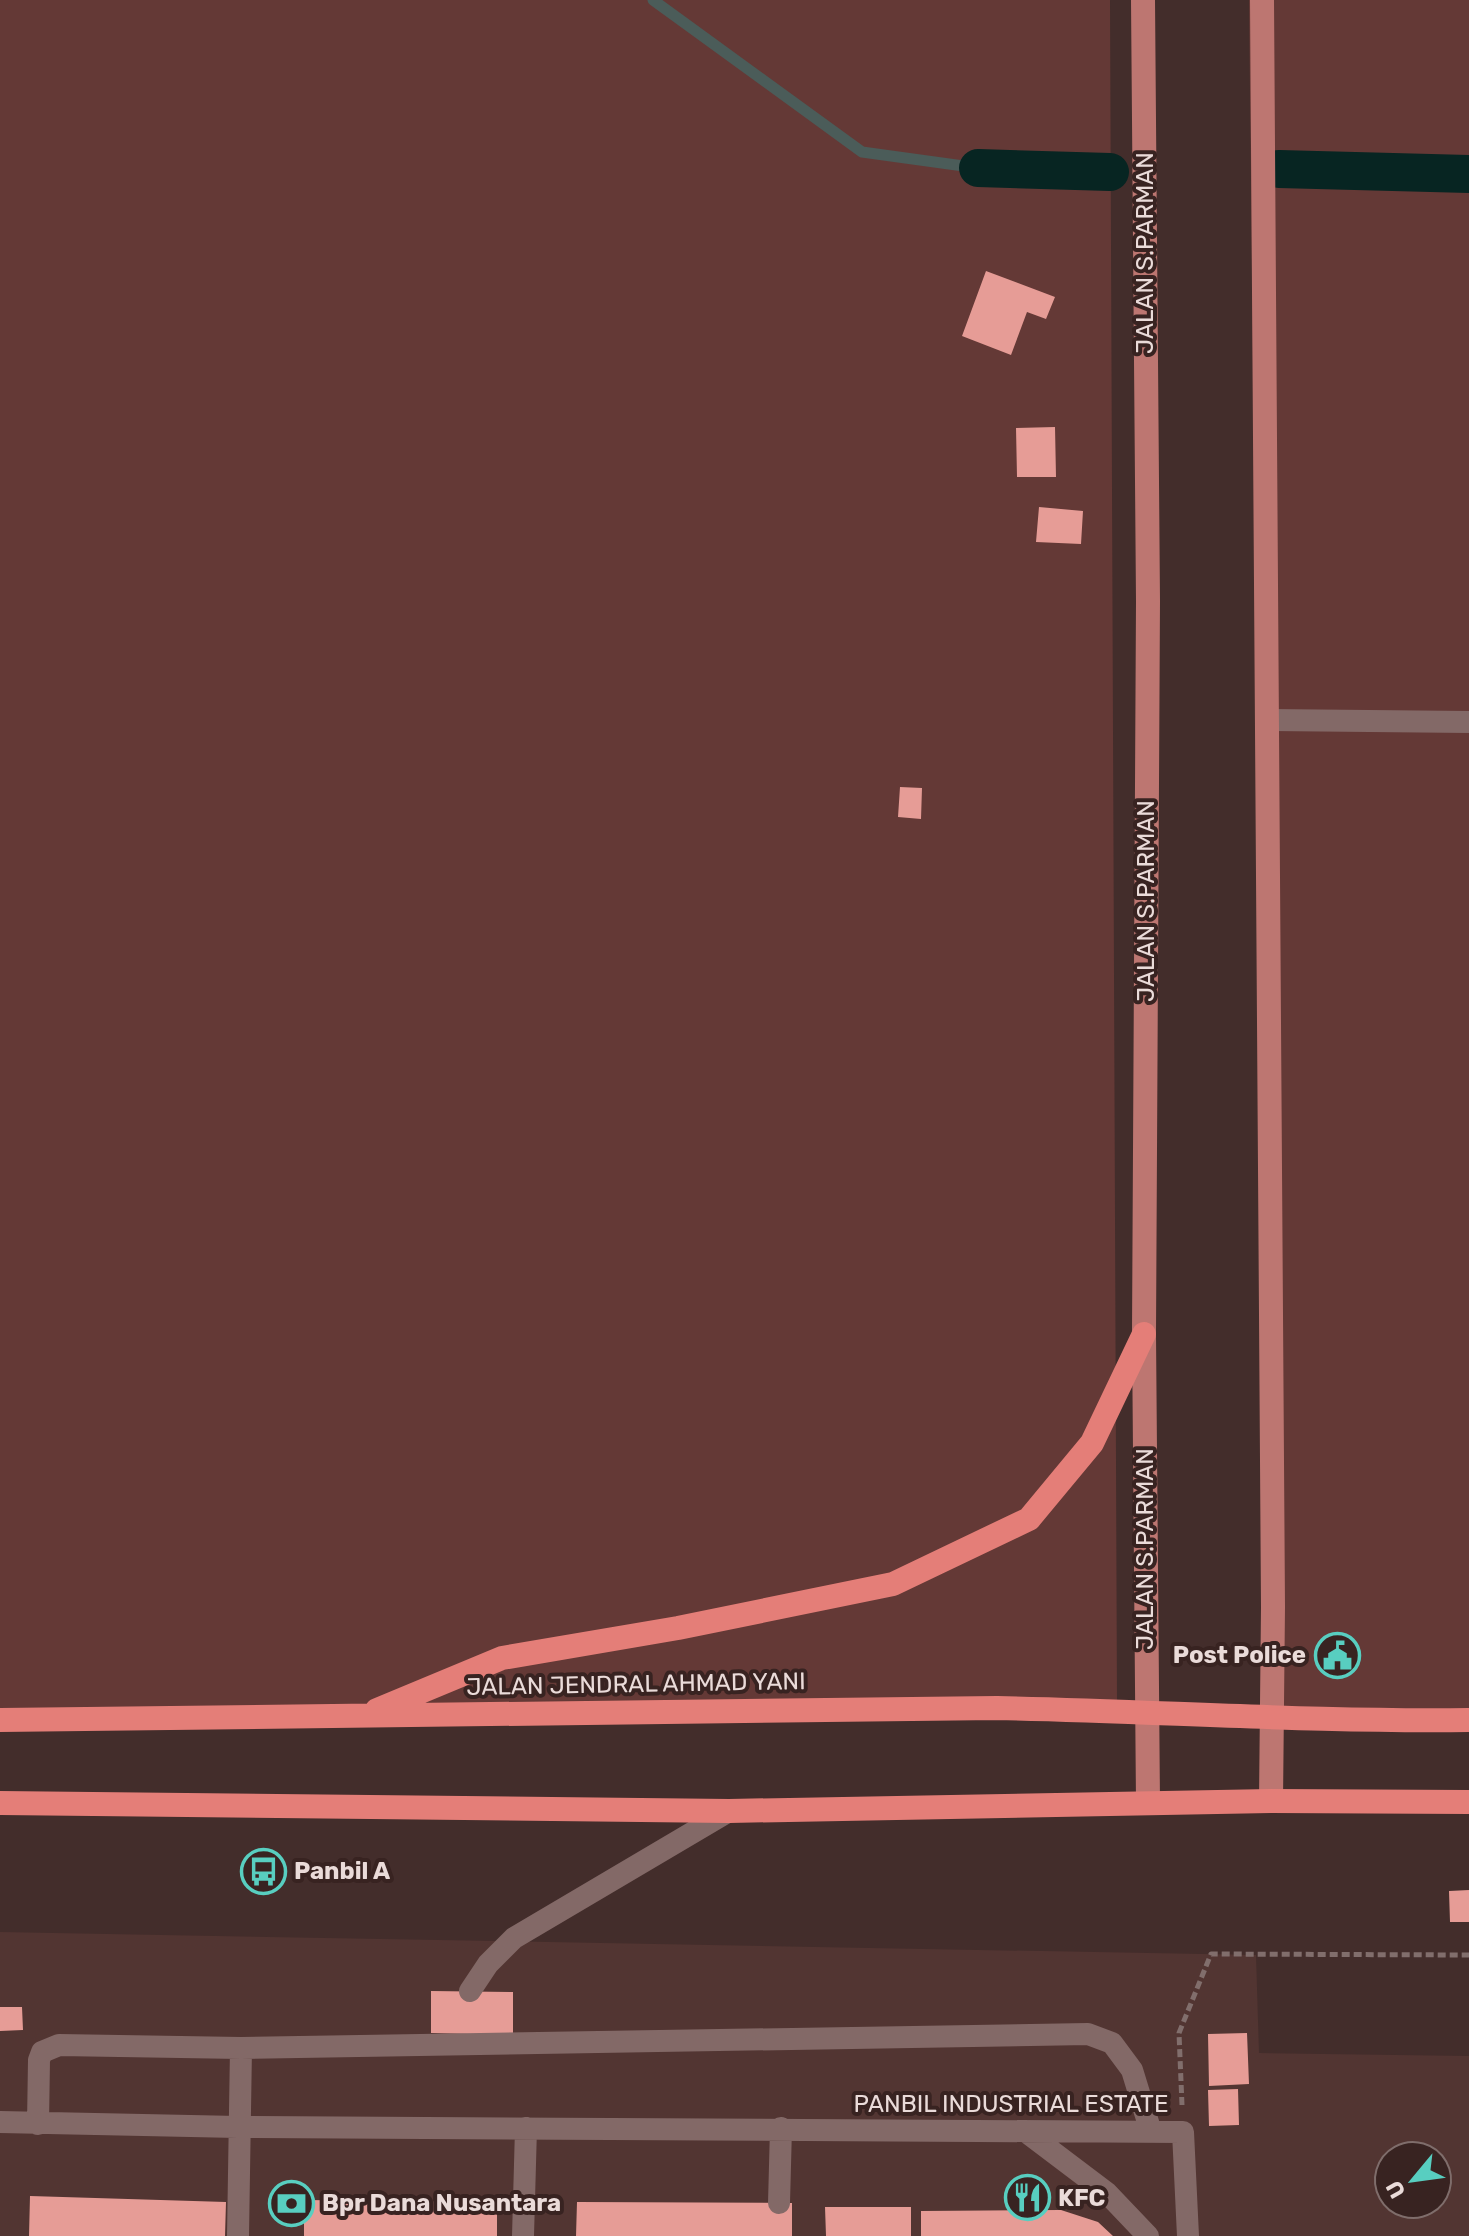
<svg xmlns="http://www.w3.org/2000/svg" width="1469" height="2236" font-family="Rubik,sans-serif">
  <rect width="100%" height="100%" fill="#432d2b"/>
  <path fill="#523532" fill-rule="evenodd" d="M 0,1932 L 1256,1955 L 1259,2053 L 1469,2056 L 1469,2236 L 0,2236 ZM 1389,2156 L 1437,2156 L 1437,2204 L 1389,2204 Z"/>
  <path fill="#643936" d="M 0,0 L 1110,0 L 1117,1702 L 0,1718 Z
    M 1249,0 L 1469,0 L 1469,1712 L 1268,1714 Z"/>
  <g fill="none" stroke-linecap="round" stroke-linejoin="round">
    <path stroke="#4b5c59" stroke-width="11" d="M 653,0 L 862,152 L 978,168"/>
    <path stroke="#072522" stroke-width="38" d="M 978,168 L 1110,172
      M 1279,169 L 1469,174"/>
  </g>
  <path fill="#e69c96" d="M 986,271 L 1055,297 L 1046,319 L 1027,312 L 1011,355 L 962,336 Z
    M 1055,427 L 1056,477 L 1017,477 L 1016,428 Z
    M 1039,507 L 1083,511 L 1081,544 L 1036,542 Z
    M 900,787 L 922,788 L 921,819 L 898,817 Z
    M 1469,1890 L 1469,1922 L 1450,1922 L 1449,1891 Z
    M 431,1991 L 513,1992 L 513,2035 L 431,2033 Z
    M 0,2007 L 22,2007 L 23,2030 L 0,2031 Z
    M 1247,2033 L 1249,2084 L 1209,2086 L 1208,2034 Z
    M 1238,2089 L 1239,2125 L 1209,2126 L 1208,2090 Z
    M 30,2196 L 226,2202 L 225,2236 L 29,2236 Z
    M 304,2200 L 497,2202 L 497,2236 L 304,2236 Z
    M 577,2202 L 792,2203 L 792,2236 L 576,2236 Z
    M 825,2207 L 911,2207 L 911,2236 L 826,2236 Z
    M 1061,2210 L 1098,2222 L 1113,2236 L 921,2236 L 921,2211 Z"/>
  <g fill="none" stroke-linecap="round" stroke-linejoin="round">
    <path stroke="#816e6c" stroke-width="5" stroke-dasharray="8 4" stroke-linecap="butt" d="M 1182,2105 L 1179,2033 L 1211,1954 L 1469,1955"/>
    <path stroke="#836967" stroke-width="22" d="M 1267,720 L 1469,722
      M 470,1991 L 488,1964 L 514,1938 L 729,1811
      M 0,2122 L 238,2127 L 1183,2132 L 1188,2236
      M 38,2124 L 39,2060 L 42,2052 L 59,2045 L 241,2048 L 1088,2034 L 1112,2043 L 1132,2070 L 1151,2132
      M 1025,2131 L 1107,2193 L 1148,2236
      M 779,2203 L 781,2128
      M 238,2236 L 241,2048
      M 523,2236 L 526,2128"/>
    <path stroke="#bd7671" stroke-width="24" d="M 1143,0 L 1148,601 L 1144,1334 L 1148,1803
      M 1262,0 L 1273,1607 L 1271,1801"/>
    <path stroke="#e47e78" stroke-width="24" d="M 377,1710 L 502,1658 L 678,1628 L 893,1584 L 1029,1519 L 1092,1443 L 1144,1334
      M 0,1720 L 997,1708 C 1155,1711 1311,1722 1469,1720
      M 0,1803 L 729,1811 L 1271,1801 L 1469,1802"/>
  </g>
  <defs>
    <symbol id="civic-ring" viewBox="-11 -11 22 22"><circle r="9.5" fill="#382321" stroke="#58cec0" stroke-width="1.5"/><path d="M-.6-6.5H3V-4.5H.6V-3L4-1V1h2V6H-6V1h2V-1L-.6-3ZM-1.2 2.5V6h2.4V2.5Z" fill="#58cec0"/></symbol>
    <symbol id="bus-ring" viewBox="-11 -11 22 22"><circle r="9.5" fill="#382321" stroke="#58cec0" stroke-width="1.5"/><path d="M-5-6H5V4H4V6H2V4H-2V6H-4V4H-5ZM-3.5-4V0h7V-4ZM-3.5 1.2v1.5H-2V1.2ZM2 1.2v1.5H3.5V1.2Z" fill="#58cec0"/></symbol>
    <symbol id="restaurant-ring" viewBox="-11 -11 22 22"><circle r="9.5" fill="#382321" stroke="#58cec0" stroke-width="1.5"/><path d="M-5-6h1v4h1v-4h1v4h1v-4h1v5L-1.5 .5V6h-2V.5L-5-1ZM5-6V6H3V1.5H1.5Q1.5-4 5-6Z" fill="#58cec0"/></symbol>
    <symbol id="bank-ring" viewBox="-11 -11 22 22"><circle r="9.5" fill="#382321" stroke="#58cec0" stroke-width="1.5"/><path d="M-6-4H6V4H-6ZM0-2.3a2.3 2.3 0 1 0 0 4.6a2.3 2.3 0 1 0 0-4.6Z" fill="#58cec0"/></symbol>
  </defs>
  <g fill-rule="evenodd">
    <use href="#civic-ring" x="1312" y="1630" width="51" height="51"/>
    <use href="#bus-ring" x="238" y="1846" width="51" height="51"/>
    <use href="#restaurant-ring" x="1002" y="2172" width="51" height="51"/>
    <use href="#bank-ring" x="266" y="2178" width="51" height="51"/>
  </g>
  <g text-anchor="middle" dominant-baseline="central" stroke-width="8" stroke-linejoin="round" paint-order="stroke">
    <g font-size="24" fill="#eadbd9" stroke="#382321">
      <text transform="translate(1145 253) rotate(-90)">JALAN S.PARMAN</text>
      <text transform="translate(1146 901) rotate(-90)">JALAN S.PARMAN</text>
      <text transform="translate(1145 1549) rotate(-90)">JALAN S.PARMAN</text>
      <text transform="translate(636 1684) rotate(-1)">JALAN JENDRAL AHMAD YANI</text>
      <text x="1011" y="2104">PANBIL INDUSTRIAL ESTATE</text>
    </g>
    <g font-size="24" font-weight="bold" fill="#eadbd9" stroke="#382321" text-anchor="start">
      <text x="1306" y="1655" text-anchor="end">Post Police</text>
      <text x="294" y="1871">Panbil A</text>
      <text x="1058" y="2198">KFC</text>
      <text x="322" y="2203">Bpr Dana Nusantara</text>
    </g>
  </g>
  <g transform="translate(1413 2180) rotate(241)"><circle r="38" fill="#382321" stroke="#7f6d6b" stroke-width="2"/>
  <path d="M0-6L14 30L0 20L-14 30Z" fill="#58cec0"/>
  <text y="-12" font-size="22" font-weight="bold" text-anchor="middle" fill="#eadbd9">U</text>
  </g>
</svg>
